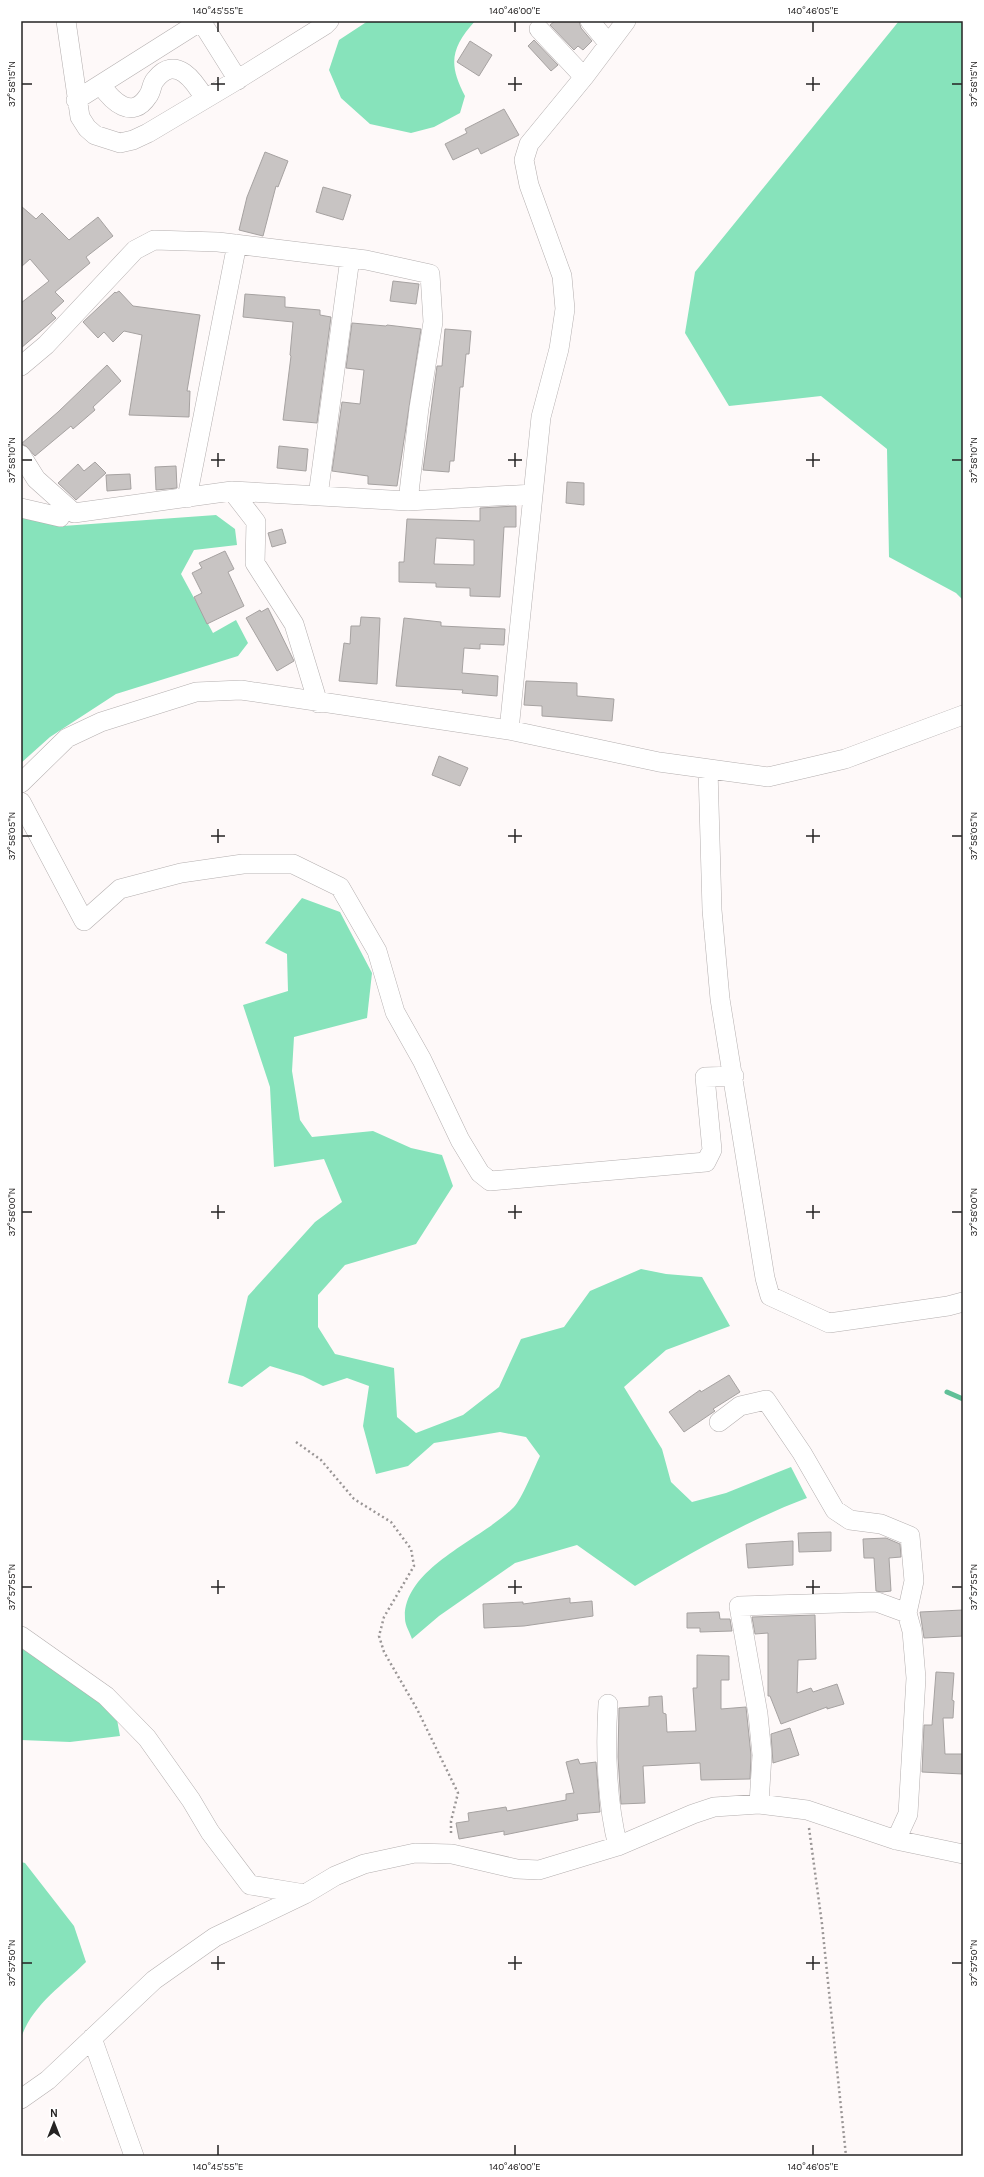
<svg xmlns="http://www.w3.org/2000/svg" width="984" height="2177" font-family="Karla,sans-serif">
  <rect width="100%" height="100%" fill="#fef9f9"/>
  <path fill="#87e3bb" d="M 368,21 L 475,21 C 451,48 448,64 465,96 L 460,113 L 434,127 L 411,133 L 370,124 L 341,98 L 329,70 L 339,40 Z
    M 899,21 L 963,21 L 963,600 L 956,593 L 889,557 L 887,449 L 821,396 L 729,406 L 685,333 L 695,272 Z
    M 21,513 L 63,526 L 216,515 L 235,529 L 237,545 L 194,550 L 181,574 L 213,633 L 236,620 L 248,643 L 238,656 L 116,694 L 50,737 L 21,763 Z
    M 302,898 L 340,912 L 372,973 L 367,1018 L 294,1037 L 292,1071 L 300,1120 L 312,1137 L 373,1131 L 411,1148 L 442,1155 L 453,1186 L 416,1244 L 345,1265 L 318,1295 L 318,1327 L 335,1354 L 394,1368 L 397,1417 L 416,1433 L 463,1415 L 499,1387 L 521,1339 L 564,1327 L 590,1291 L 641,1269 L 666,1274 L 702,1277 L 730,1326 L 666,1350 L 624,1387 L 662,1449 L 671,1482 L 692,1502 L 726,1493 L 791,1467 L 807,1498 C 746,1521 691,1553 635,1586 L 577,1545 L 515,1563 L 439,1616 L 412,1639 C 410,1633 405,1625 405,1619 C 402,1568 483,1539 514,1507 C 522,1499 534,1468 540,1456 L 526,1437 L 500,1432 L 434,1443 L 408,1466 L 376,1474 L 363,1426 L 369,1386 L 347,1378 L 323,1386 L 303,1376 L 270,1366 L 242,1387 L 228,1383 L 248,1296 L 315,1222 L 342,1202 L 324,1159 L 274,1167 L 270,1087 L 243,1005 L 288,991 L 287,954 L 265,943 Z
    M 21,1642 L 116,1714 L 120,1736 L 70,1742 L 21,1740 Z
    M 21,1862 L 25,1863 L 74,1926 L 86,1962 C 63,1985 32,2005 21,2038 Z"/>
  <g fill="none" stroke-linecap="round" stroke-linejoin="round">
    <path stroke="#60c098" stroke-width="5" d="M 947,1392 L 963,1399"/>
  </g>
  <path fill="#c8c4c3" stroke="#a6a2a1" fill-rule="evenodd" d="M 555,21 L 579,21 L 581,28 L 592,41 L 583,50 L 578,46 L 574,50 L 550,25 Z
    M 534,40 L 558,65 L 551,71 L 528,46 Z
    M 470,41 L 492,55 L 479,76 L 457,62 Z
    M 504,109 L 519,135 L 481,154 L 478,148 L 453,160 L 445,144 L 467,133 L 465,129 Z
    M 265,152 L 288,161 L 278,187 L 276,186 L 263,236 L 239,230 L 247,197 Z
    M 323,187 L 351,195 L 343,220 L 316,212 Z
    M 21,206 L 36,219 L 42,213 L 69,240 L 98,217 L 113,236 L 86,257 L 90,263 L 55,292 L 64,301 L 51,313 L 56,318 L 21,348 L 21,303 L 49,281 L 30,259 L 21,267 Z
    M 393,281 L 419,284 L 416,304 L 390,301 Z
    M 119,291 L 133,306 L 200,315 L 187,391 L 190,391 L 189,417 L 129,415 L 142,335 L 124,331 L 113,342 L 104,332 L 98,338 L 83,322 L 115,292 L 116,293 Z
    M 245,294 L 285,297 L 285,307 L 320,310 L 320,315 L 331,317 L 317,423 L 283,420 L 291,356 L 290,355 L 293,322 L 243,317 Z
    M 352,323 L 386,326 L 387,325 L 421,329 L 397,486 L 368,484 L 368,476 L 332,471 L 342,402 L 360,404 L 364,370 L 346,368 Z
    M 445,329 L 471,331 L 469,354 L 466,354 L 463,387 L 460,387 L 454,461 L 450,461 L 449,472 L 423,470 L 437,366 L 442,366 Z
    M 107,365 L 121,381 L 93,407 L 95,410 L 73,429 L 71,426 L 35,456 L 26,446 L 21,444 L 58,412 Z
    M 279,446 L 308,449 L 306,471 L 277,468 Z
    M 95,462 L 106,473 L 76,500 L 58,483 L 78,464 L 84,471 Z
    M 176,466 L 177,488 L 156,490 L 155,467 Z
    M 130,474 L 131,489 L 107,491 L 106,475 Z
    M 567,482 L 584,483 L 584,505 L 566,503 Z
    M 516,506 L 516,527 L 504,527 L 500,597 L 470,596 L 470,588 L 436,587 L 436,583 L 399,582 L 399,562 L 404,562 L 407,519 L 480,521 L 480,508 ZM 436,538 L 474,540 L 474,565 L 434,564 Z
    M 282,529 L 286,543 L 272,547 L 268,533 Z
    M 225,551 L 234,569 L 228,572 L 244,606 L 207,624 L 194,597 L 202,593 L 192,573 L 202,568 L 199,563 Z
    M 268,608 L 294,661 L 277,671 L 246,618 L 260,610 L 261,612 Z
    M 361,617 L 380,618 L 377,684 L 339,681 L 344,643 L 350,644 L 351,626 L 360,626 Z
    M 404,618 L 441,622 L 441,626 L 505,629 L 504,645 L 480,644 L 480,649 L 464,648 L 462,673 L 498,676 L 497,696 L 462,693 L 463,690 L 396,686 Z
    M 526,681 L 577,683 L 577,696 L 614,699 L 612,721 L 542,716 L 542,706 L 524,705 Z
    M 439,756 L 468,768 L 460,786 L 432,775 Z
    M 729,1375 L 740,1392 L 713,1409 L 715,1411 L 684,1432 L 669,1412 L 700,1390 L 701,1392 Z
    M 831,1532 L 831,1551 L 799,1552 L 798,1533 Z
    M 886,1538 L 900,1544 L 901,1557 L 889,1558 L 891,1591 L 882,1592 L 876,1591 L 874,1558 L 864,1558 L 863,1539 Z
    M 793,1541 L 793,1565 L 748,1568 L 746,1544 Z
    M 570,1598 L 570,1603 L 592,1601 L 593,1616 L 524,1626 L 484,1628 L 483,1604 L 523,1602 L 523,1604 Z
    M 963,1610 L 963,1636 L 924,1638 L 920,1612 Z
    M 719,1612 L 720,1619 L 730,1619 L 732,1631 L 700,1632 L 700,1628 L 687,1628 L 687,1613 Z
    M 815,1615 L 816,1659 L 798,1660 L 797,1693 L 811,1688 L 813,1692 L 837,1684 L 844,1704 L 827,1709 L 827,1707 L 781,1724 L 770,1696 L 768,1696 L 768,1633 L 755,1634 L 752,1617 Z
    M 697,1655 L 729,1656 L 729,1680 L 721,1680 L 721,1709 L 746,1707 L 751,1755 L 750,1779 L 701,1780 L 700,1763 L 643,1766 L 645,1803 L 621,1804 L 618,1757 L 619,1708 L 649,1706 L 649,1697 L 662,1696 L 663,1713 L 666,1714 L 667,1732 L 696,1731 L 693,1688 L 697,1688 Z
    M 936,1672 L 954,1673 L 952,1700 L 954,1701 L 953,1718 L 943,1718 L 945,1754 L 963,1754 L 963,1774 L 922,1772 L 924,1725 L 932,1725 Z
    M 790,1728 L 799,1755 L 773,1763 L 771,1734 Z
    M 578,1759 L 580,1764 L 596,1762 L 600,1812 L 577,1814 L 578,1820 L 504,1835 L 504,1831 L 459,1839 L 456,1823 L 469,1821 L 468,1813 L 506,1807 L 507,1811 L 566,1800 L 566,1794 L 574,1793 L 566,1762 Z"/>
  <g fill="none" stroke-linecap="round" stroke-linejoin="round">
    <defs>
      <path id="minor" d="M 66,21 L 80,117 L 87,128 L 95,135 L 120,143 L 133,140 L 148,133 L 232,83 L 325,25 L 329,21
        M 201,21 L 238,80
        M 590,21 L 608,43
        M 539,29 L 584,77
        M 101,85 C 112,101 132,121 148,96 C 152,91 151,85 155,80 C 176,53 195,82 205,99
        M 76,100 L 201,21
        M 21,366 L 46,345 L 135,250 L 154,240 L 218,242 L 366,260 L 430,274 L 433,322 L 419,408 L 408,501
        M 21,455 L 36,479 L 74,513 L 232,491 L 408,501 L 533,494
        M 232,491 L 256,522 L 255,563 L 294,624 L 318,703
        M 318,496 L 350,258
        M 187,498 L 237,244
        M 21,508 L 60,517 L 66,507
        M 509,730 L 541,417 L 559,349 L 565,309 L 562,276 L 529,185 L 524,160 L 529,144 L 584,77 L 626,21
        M 708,769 L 712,910 L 720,999 L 765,1278 L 770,1296 L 829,1323 L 948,1306 L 963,1302
        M 21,783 L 67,738 L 101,722 L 196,692 L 241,690 L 509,730 L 659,762 L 768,777 L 845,759 L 963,715
        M 21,802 L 84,921 L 120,889 L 181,873 L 243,864 L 293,864 L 340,887 L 377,951 L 395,1012 L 422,1060 L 460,1140 L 480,1173 L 490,1181 L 706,1162 L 712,1150 L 705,1077 L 734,1076
        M 719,1422 L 740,1406 L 766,1400 L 802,1453 L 835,1510 L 850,1520 L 881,1524 L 910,1536 L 914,1581 L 907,1613
        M 21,1636 L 106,1696 L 147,1738 L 191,1800 L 210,1832 L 250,1885 L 305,1894
        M 608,1704 C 605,1748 607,1804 618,1846
        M 759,1804 L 762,1755 L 758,1714 L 739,1606 L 877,1602 L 907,1613 L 912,1631 L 916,1678 L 908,1814 L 896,1840
        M 92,2038 L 134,2156
        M 21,2099 L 48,2080 L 154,1980 L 215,1937 L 305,1894 L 335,1876 L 364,1864 L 415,1853 L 452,1854 L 517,1869 L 539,1870 L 618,1846 L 693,1814 L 714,1807 L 759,1804 L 807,1810 L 896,1840 L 963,1854"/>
    </defs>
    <use href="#minor" stroke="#b4afaf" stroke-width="20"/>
    <path stroke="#9a9696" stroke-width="2.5" stroke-dasharray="2 3" stroke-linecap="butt" d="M 296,1442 L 321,1460 L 354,1499 L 391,1522 L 411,1549 L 414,1566 L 384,1617 L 379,1636 L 384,1652 L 417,1709 L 458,1793 L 451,1821 L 451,1836
      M 809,1828 L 822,1924 L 846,2156"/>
    <use href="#minor" stroke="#fff" stroke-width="19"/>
  </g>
  <path fill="none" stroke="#252323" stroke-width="1.5" d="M 218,22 L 218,32M 515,22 L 515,32M 813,22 L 813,32M 218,77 L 218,91M 515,77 L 515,91M 813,77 L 813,91M 22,84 L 32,84M 211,84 L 225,84M 508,84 L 522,84M 806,84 L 820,84M 952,84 L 962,84M 218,453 L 218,467M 515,453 L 515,467M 813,453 L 813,467M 22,460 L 32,460M 211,460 L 225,460M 508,460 L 522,460M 806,460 L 820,460M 952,460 L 962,460M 218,829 L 218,843M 515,829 L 515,843M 813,829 L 813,843M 22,836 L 32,836M 211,836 L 225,836M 508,836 L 522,836M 806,836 L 820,836M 952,836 L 962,836M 218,1205 L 218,1219M 515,1205 L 515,1219M 813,1205 L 813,1219M 22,1212 L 32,1212M 211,1212 L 225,1212M 508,1212 L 522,1212M 806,1212 L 820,1212M 952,1212 L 962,1212M 218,1580 L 218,1594M 515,1580 L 515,1594M 813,1580 L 813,1594M 22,1587 L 32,1587M 211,1587 L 225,1587M 508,1587 L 522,1587M 806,1587 L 820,1587M 952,1587 L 962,1587M 218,1956 L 218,1970M 515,1956 L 515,1970M 813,1956 L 813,1970M 22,1963 L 32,1963M 211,1963 L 225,1963M 508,1963 L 522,1963M 806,1963 L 820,1963M 952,1963 L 962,1963M 218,2145 L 218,2155M 515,2145 L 515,2155M 813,2145 L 813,2155"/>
  <rect width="984" height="2177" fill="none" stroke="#ffffff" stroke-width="44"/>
  <g transform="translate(54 2123)" stroke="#ffffff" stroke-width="3" paint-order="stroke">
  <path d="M0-3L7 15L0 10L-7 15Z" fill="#252323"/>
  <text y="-6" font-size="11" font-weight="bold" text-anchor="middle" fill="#252323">N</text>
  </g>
  <rect x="22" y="22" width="940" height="2133" fill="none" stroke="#252323" stroke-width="1.5"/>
  <g font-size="10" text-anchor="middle" fill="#252323">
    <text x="218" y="14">140°45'55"E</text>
    <text x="515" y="14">140°46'00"E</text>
    <text x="813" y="14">140°46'05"E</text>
    <text transform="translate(11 84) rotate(-90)" y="4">37°58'15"N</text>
    <text transform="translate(973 84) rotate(-90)" y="4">37°58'15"N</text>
    <text transform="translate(11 460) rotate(-90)" y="4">37°58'10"N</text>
    <text transform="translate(973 460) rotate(-90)" y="4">37°58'10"N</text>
    <text transform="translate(11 836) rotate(-90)" y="4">37°58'05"N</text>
    <text transform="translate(973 836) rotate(-90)" y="4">37°58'05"N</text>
    <text transform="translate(11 1212) rotate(-90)" y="4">37°58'00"N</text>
    <text transform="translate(973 1212) rotate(-90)" y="4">37°58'00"N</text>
    <text transform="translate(11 1587) rotate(-90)" y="4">37°57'55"N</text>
    <text transform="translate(973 1587) rotate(-90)" y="4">37°57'55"N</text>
    <text transform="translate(11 1963) rotate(-90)" y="4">37°57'50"N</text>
    <text transform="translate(973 1963) rotate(-90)" y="4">37°57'50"N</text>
    <text x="218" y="2170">140°45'55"E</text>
    <text x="515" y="2170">140°46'00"E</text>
    <text x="813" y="2170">140°46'05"E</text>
  </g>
</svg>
